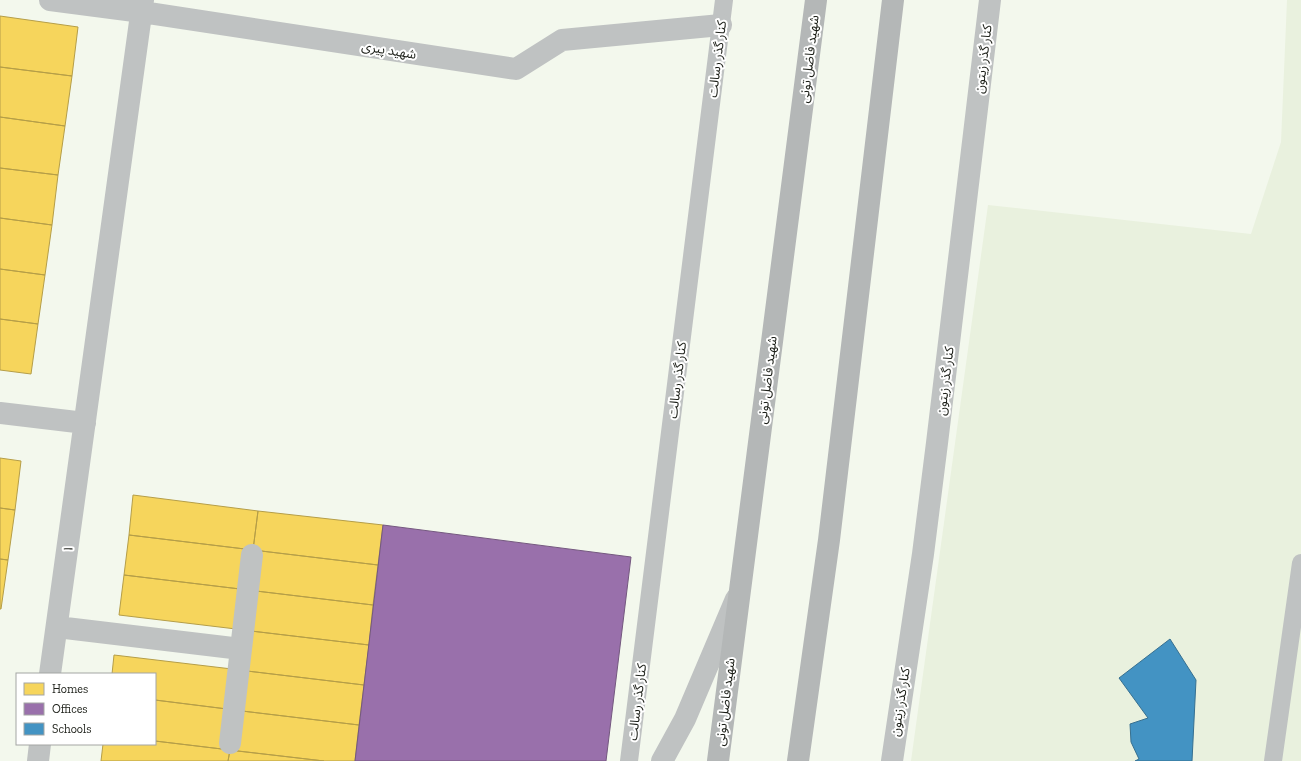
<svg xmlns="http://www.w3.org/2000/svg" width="1301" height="761" font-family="'Zilla Slab','Noto Sans Arabic',serif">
  <rect width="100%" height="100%" fill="#f3f8ed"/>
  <path fill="#e9f1de" d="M 1287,0 L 1301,0 L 1301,761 L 911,761 L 988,205 L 1251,234 L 1281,142 Z"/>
  <path fill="#f6d55c" stroke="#b59e48" d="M 0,16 L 78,27 L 72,76 L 0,67 Z
    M 0,67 L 72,76 L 65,126 L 0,117 Z
    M 0,117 L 65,126 L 58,175 L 0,168 Z
    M 0,168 L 58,175 L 52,225 L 0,218 Z
    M 0,218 L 52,225 L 45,275 L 0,269 Z
    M 0,269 L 45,275 L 38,324 L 0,319 Z
    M 0,319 L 38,324 L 31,374 L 0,370 Z
    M 0,458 L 21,461 L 15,510 L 0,508 Z
    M 133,495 L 258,511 L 253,550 L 129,535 Z
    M 0,508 L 15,510 L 8,560 L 0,559 Z
    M 258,511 L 383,525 L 378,565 L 253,550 Z
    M 129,535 L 245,549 L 240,589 L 124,575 Z
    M 261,551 L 378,565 L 373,605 L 256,591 Z
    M 0,559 L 8,560 L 1,609 L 0,609 Z
    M 124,575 L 240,589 L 236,629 L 119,615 Z
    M 256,591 L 373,605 L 369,645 L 251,631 Z
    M 251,631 L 369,645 L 364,685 L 247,671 Z
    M 114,655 L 232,669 L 227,709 L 155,700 L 155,674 L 112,674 Z
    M 247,671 L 364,685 L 359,725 L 242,711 Z
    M 155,700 L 227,709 L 222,749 L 155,741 Z
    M 242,711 L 359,725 L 355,761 L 324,761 L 237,751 Z
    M 155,741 L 230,750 L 228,761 L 101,761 L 103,744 L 155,744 Z
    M 230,750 L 324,761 L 228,761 Z"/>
  <path fill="#9970ab" stroke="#74587f" d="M 383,525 L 631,557 L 606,761 L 355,761 Z"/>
  <path fill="#4393c3" stroke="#377090" d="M 1170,639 L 1196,680 L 1192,761 L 1135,761 L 1139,759 L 1131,742 L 1130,724 L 1148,718 L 1119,678 Z"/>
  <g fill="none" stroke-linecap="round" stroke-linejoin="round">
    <path stroke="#bfc2c2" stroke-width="18" d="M 629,761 L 724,0
      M 1273,761 L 1301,563"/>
    <path stroke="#bfc2c2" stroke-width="22" d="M 50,0 L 142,12 L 516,69 L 562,40 L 721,25
      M 0,413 L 85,423
      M 57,627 L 241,649
      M 50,674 L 143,0
      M 230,743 L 252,555
      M 38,761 L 40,744
      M 892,761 L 923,554 L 937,443 L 990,0"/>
    <path stroke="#bfc2c2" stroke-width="22" d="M 662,761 L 685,719 L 736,599"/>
    <path stroke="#b4b7b7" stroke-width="22" d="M 718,761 L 816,0
      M 798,761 L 829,540 L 893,0"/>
  </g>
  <g text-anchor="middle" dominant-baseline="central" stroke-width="4" stroke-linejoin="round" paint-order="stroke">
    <g font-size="13" fill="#1c1f18" stroke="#fff">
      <text transform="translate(389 50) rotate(9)">شهید پیری</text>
      <text transform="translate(717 59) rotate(-83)">کنار گذر رسالت</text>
      <text transform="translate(809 59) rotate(-83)">شهید فاضل تونی</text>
      <text transform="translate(983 59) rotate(-83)">کنار گذر زیتون</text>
      <text transform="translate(677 380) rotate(-83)">کنار گذر رسالت</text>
      <text transform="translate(767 380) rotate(-83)">شهید فاضل تونی</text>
      <text transform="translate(945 381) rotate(-83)">کنار گذر زیتون</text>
      <text transform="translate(68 549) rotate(-82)">۱</text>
      <text transform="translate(637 702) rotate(-83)">کنار گذر رسالت</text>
      <text transform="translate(725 702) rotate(-83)">شهید فاضل تونی</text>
      <text transform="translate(900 702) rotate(-81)">کنار گذر زیتون</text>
    </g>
  </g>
  <rect x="16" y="673" width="140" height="72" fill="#ffffff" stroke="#a4a5a3"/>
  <rect x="24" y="683" width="20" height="12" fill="#f6d55c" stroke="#a4a5a3"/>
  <text x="52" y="693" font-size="12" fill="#1c1f18">Homes</text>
  <rect x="24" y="703" width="20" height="12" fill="#9970ab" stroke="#a4a5a3"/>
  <text x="52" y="713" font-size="12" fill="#1c1f18">Offices</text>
  <rect x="24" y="723" width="20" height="12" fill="#4393c3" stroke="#a4a5a3"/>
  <text x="52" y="733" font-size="12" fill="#1c1f18">Schools</text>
</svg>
